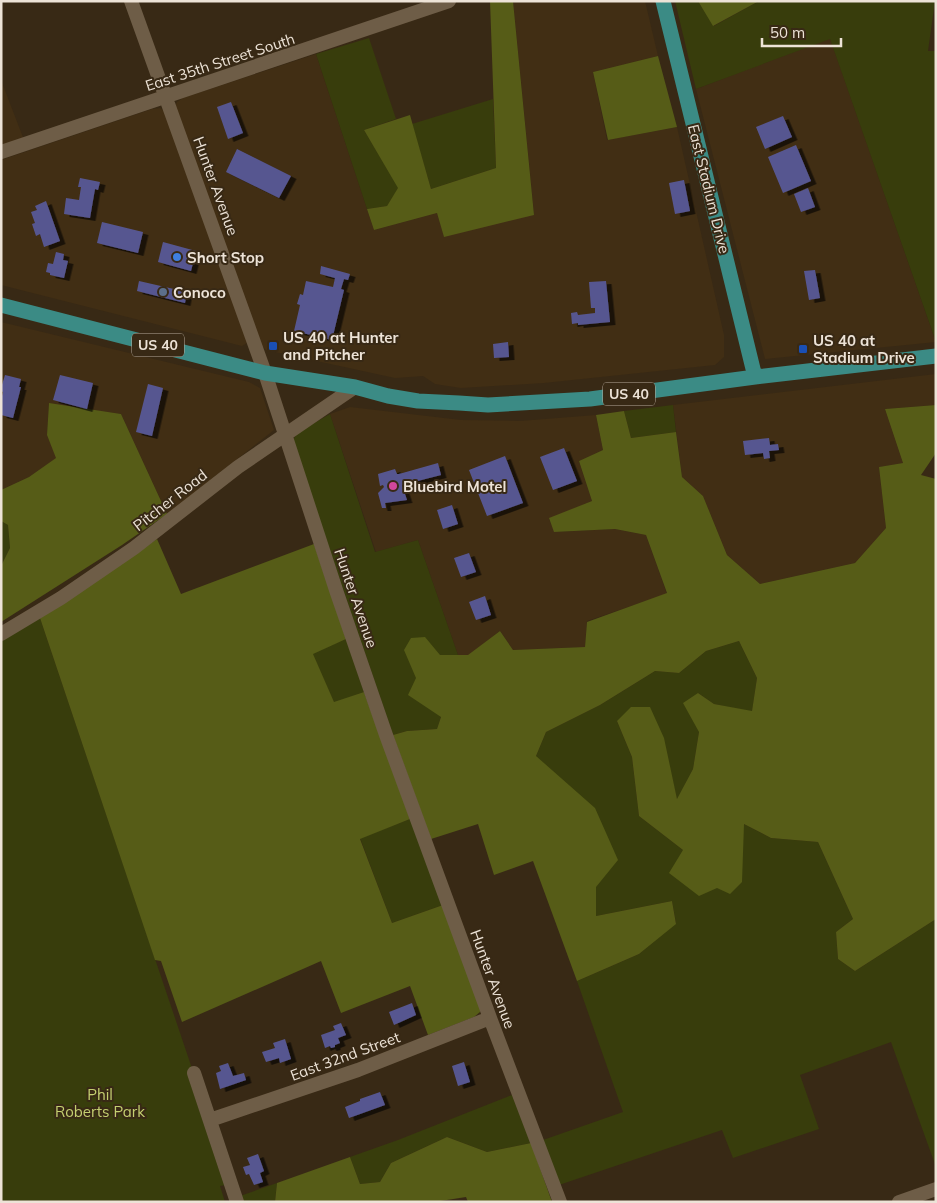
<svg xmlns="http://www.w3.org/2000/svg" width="937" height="1203" font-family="Mulish,sans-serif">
  <defs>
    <filter id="shadow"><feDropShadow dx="5.5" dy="3" stdDeviation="0" flood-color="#0009"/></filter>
  </defs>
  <rect width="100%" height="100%" fill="#382915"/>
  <path fill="#412e14" d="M 513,1 L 645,1 L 658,56 L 593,72 L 607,140 L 677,127 L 724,335 L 724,357 L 715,365 L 544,383 L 461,388 L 435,384 L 423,376 L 395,378 L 266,350 L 260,344 L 175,107 L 177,102 L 183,98 L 316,54 L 374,230 L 437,213 L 444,236 L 534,214 Z
    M 830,38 L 936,342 L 765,359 L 696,89 Z
    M 1,80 L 24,140 L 1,147 Z
    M 160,108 L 165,112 L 244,333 L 247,343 L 242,346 L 1,285 L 1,160 L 152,109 Z
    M 1,322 L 249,382 L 260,388 L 274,430 L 167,514 L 121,414 L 49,404 L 47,435 L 57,458 L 29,477 L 1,490 Z
    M 936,374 L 936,405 L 885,409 L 903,463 L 879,467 L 886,528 L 855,563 L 760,584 L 727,555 L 703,496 L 682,477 L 673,405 Z
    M 350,407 L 461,420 L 520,421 L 596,415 L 603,450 L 579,461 L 592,501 L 549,519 L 555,532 L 615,529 L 646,535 L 667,594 L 587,621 L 585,647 L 513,650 L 500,631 L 468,656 L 458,655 L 418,540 L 376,552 L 330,414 Z"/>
  <path fill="#383d0c" d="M 675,1 L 698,1 L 714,26 L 759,1 L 935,1 L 928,51 L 936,51 L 936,342 L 830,39 L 696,89 Z
    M 369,38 L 396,119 L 364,130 L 399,188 L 387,206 L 367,209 L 316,54 Z
    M 493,99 L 496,168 L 431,189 L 412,124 Z
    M 673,405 L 676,432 L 631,438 L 624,411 Z
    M 330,414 L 375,552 L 418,540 L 458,655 L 440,655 L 441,717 L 437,729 L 407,731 L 393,735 L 296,451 L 293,440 L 297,433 Z
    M 1,521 L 8,525 L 10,548 L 1,566 Z
    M 38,612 L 231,1184 L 220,1186 L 225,1202 L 1,1202 L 1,634 Z
    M 346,639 L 364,692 L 334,703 L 312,653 Z
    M 739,641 L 757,678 L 752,712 L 714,704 L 698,693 L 699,732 L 693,769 L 677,800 L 663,738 L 617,721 L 632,757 L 639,816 L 683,850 L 744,824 L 771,838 L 818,842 L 853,919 L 836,932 L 838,959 L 855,971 L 936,919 L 936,1167 L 891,1042 L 800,1075 L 819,1129 L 733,1158 L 722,1130 L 559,1185 L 543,1140 L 623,1112 L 577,981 L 639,954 L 676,923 L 672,901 L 596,916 L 596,887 L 536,756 L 546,732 L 600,705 L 655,671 L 679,673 L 706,651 Z
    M 410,819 L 443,905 L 392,923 L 360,838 Z
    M 512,1095 L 531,1143 L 487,1152 L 447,1137 L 391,1163 L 380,1182 L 360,1184 L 350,1157 L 398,1140 Z
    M 277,1183 L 275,1202 L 242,1202 L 240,1196 Z"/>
  <path fill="#565c17" d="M 490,1 L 513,1 L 534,215 L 444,237 L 437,213 L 374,230 L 367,209 L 387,206 L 398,188 L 364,130 L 410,115 L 431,189 L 496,168 Z
    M 698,1 L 759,1 L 713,26 Z
    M 658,56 L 677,127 L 608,140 L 593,72 Z
    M 49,403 L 121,414 L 167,514 L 122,545 L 1,622 L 1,566 L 10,548 L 8,525 L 1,521 L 1,490 L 29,477 L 56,458 L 47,435 Z
    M 936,405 L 936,453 L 921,475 L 936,479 L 936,919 L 855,971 L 838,959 L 836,932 L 853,919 L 818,842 L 771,838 L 744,824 L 742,882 L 730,894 L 717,888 L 699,896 L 669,873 L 683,850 L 639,816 L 632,757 L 617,721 L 631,707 L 650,707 L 664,738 L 677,799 L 693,769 L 699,732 L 683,703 L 698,693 L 714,704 L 752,711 L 757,678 L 739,641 L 706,651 L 679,673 L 655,671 L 600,705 L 546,732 L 536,756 L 595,808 L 618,860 L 596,887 L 596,916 L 672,901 L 676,924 L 639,954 L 577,981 L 533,861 L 494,875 L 478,824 L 431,839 L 393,735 L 407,731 L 437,729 L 441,717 L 408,695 L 416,678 L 404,650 L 411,638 L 425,637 L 440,655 L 468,655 L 500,631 L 513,650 L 585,647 L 587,622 L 667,593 L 646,535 L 615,529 L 554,532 L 549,518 L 592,501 L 579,461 L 603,450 L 596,415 L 624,411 L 631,438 L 676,432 L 682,477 L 703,496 L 727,555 L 760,584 L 855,563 L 886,528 L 879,467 L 903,463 L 885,409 Z
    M 157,539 L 181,594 L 314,544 L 346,639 L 313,654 L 334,702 L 364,692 L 410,819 L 360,839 L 392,923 L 443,905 L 480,1006 L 480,1012 L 474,1017 L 428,1035 L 410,986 L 341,1013 L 321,961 L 182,1022 L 161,961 L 155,960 L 40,618 Z
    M 447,1137 L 487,1152 L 531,1143 L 552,1202 L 468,1202 L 466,1197 L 434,1202 L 275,1202 L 277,1183 L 350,1157 L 360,1184 L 380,1182 L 391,1163 Z"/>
  <path fill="#575790" filter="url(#shadow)" d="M 231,102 L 243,133 L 228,139 L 217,107 Z
    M 783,116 L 792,137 L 765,149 L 756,127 Z
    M 796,145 L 811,181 L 783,193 L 768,157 Z
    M 237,149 L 291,176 L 279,198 L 226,172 Z
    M 80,178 L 100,182 L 98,190 L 95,189 L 90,218 L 64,214 L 66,198 L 79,200 L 81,187 L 78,187 Z
    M 684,180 L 690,211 L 675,214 L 669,183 Z
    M 808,188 L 815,207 L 801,212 L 794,194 Z
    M 46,201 L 60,241 L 44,247 L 40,234 L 36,236 L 32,224 L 35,223 L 31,212 L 37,210 L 35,206 Z
    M 102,222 L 143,232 L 138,253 L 97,243 Z
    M 163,242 L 196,251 L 191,271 L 158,262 Z
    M 56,252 L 64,254 L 63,260 L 68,261 L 64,278 L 50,275 L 50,273 L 46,272 L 48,263 L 53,264 Z
    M 321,266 L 350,274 L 348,280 L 344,279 L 341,289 L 344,290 L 332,340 L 294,331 L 300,305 L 297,304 L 300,294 L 303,295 L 306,281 L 333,287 L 335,278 L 320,274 Z
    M 815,270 L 820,298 L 809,300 L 804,271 Z
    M 139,281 L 187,292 L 185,303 L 137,291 Z
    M 606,281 L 610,322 L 578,325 L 578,323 L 572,324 L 571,313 L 577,312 L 578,315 L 595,313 L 595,308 L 591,308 L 589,282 Z
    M 508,342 L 509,357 L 494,358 L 493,344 Z
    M 5,375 L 21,379 L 19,387 L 21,387 L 13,418 L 1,415 L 1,400 L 3,392 L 1,391 L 1,388 Z
    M 60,375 L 93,383 L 87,409 L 53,400 Z
    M 148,384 L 163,388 L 152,436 L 136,432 Z
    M 769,438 L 770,445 L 778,444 L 779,450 L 769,451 L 770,458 L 764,459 L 763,453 L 745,455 L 743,441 Z
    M 564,448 L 577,481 L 553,490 L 540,457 Z
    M 505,456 L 523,503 L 487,516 L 469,470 Z
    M 438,463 L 441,475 L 402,485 L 407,500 L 385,503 L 386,508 L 382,508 L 378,493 L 384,487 L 383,485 L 380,486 L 378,474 L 395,469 L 397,474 L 399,474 Z
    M 452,505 L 458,524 L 443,529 L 437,510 Z
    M 469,553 L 476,572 L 461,577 L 454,558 Z
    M 485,596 L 491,615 L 476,620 L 469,602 Z
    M 412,1003 L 416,1015 L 394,1025 L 389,1012 Z
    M 341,1023 L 346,1035 L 338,1038 L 340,1043 L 335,1045 L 335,1047 L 331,1048 L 330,1046 L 325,1048 L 321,1035 L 335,1030 L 333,1026 Z
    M 285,1039 L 291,1059 L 280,1063 L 279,1058 L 266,1062 L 262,1052 L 275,1048 L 273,1043 Z
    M 464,1062 L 470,1082 L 458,1086 L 452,1066 Z
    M 228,1063 L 233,1076 L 244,1073 L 246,1080 L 220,1089 L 216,1073 L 221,1071 L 219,1066 Z
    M 380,1092 L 385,1105 L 349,1118 L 345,1107 L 360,1101 L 360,1099 Z
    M 258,1154 L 264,1171 L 260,1173 L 263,1182 L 254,1185 L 249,1174 L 246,1175 L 243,1167 L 250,1165 L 247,1158 Z"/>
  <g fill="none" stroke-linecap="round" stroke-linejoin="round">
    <path stroke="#6e5d47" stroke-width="14" d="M 131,1 L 265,373 L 337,593 L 386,735 L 490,1018 L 560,1202
      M 1,152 L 449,1
      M 1,634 L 61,598 L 134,548 L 238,467 L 355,387
      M 194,1073 L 237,1202
      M 210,1120 L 358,1070 L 490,1018
      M 899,1202 L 936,1189"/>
    <path stroke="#3b8b85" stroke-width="15" d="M 663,1 L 755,377
      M 1,305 L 265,373 L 355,387 L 388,396 L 418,401 L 459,403 L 488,405 L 590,399 L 755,377 L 936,356"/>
  </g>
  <circle fill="#3f7fe0" stroke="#382915" stroke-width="2" cx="177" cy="257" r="5"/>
  <circle fill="#5c6f8a" stroke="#382915" stroke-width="2" cx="163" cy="292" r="5"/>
  <g fill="#1a4fb4" stroke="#382915" stroke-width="2">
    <rect x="268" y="341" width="10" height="10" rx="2.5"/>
    <rect x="798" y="344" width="10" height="10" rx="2.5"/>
  </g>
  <circle fill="#d1479c" stroke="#382915" stroke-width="2" cx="393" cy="486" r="5"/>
  <g text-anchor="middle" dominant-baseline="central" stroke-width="4" stroke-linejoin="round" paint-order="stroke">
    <g fill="#382915" stroke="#b7ab9d" stroke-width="1">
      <rect x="132" y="333.5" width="52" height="23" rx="4"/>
      <rect x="603" y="382.5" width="52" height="23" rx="4"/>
    </g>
    <g font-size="14" font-weight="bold" fill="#ede3d7">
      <text x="158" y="345">US 40</text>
      <text x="629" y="394">US 40</text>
    </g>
    <g font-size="15" fill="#ede3d7" stroke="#382915">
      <text transform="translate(220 62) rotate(-18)">East 35th Street South</text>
      <text transform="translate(216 186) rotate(70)">Hunter Avenue</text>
      <text transform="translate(709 189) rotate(76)">East Stadium Drive</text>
      <text transform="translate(170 500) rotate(-38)">Pitcher Road</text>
      <text transform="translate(356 598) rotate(71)">Hunter Avenue</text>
      <text transform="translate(493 979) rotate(70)">Hunter Avenue</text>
      <text transform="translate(345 1056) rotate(-20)">East 32nd Street</text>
    </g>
    <g font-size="15" font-weight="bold" fill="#ede3d7" stroke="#382915" text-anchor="start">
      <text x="187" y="257">Short Stop</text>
      <text x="173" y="292">Conoco</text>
      <text x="283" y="337">US 40 at Hunter<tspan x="283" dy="17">and Pitcher</tspan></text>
      <text x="813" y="340">US 40 at<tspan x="813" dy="17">Stadium Drive</tspan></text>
      <text x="403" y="486">Bluebird Motel</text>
    </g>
    <g font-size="15" fill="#c4cf70" stroke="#382915">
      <text x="100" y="1094">Phil<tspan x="100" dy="17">Roberts Park</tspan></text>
    </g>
  </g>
  <rect width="937" height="1203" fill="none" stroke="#ede3d7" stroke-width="5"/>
  <path d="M762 38v8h79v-8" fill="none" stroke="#ede3d7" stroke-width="2.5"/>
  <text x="770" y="38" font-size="15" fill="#ede3d7" stroke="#382915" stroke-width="4" paint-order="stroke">50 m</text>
</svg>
